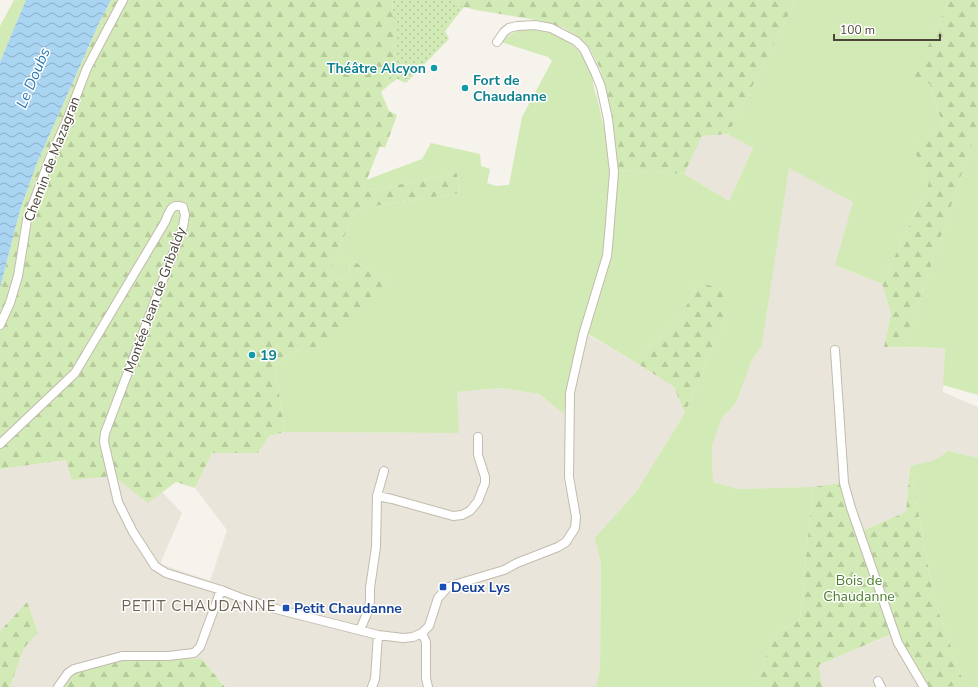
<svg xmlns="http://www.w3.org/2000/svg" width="978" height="687" font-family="'Nunito Sans',sans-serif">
  <defs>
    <pattern id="forest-firs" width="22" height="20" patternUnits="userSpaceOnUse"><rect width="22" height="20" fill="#d2eab5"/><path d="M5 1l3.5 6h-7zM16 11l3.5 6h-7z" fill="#b6ca9c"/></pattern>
    <pattern id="park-dots" width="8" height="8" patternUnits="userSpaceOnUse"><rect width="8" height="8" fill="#d2eab5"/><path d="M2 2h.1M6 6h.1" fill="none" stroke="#b6ca9c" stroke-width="1.8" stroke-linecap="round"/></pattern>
    <pattern id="water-waves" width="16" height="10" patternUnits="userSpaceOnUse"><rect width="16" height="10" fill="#a9d4f2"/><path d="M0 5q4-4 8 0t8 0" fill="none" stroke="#8caec5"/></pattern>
  </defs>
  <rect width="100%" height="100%" fill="#f6f3ec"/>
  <path fill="#eae5da" d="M 728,134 L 753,148 L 729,201 L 684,174 L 702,136 Z
    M 789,167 L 854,202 L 835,265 L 882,284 L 891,314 L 884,347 L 945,348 L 943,392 L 978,407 L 978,458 L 948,451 L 935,460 L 910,466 L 906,512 L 857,533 L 840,483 L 813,487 L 738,489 L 713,482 L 712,446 L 722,418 L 736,403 L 752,360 L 762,345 Z
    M 581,331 L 635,362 L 674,387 L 685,413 L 636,492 L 596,538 L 601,564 L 600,666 L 596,687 L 227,687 L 225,686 L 202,659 L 63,687 L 10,687 L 24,648 L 38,631 L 27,602 L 0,631 L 0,469 L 66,460 L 113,476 L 148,502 L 162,492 L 182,513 L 160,564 L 210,581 L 227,530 L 195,488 L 212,453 L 258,453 L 269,436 L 285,432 L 458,433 L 457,392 L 502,388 L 539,394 L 564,414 L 567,388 Z
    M 890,635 L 928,687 L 822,687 L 819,665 Z"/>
  <path fill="#d2eab5" d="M 14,0 L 26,0 L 0,62 L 0,26 Z
    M 796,0 L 949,0 L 933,37 L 930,84 L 944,129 L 913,145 L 929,183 L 882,284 L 835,265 L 853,202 L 789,168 L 762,345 L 752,360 L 736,403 L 722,418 L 712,446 L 713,482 L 738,489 L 813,487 L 800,619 L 772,637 L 756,687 L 596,687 L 600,666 L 601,564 L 595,538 L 636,492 L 685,413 L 727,313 L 698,282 L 681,317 L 635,362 L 588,334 L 611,253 L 617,170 L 684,174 L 729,201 L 753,148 L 728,134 Z
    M 522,29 C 554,30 580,41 591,73 C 594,81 593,89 597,97 L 614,172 L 607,256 L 567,388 L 564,414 L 539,394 L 502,388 L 457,392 L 459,433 L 285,432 L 275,367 L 291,351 L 305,352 L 391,283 L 350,259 L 349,277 L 326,283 L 355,209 L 459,193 L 457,173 L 362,192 L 366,180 L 422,159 L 431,143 L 480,154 L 481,166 L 490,169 L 487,183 L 496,186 L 509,185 L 522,117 L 552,61 L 548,57 L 501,42 C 508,35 513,32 522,29 Z
    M 978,125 L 978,395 L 943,385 L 945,348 L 904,347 Z
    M 948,451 L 978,458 L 978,687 L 947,687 L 964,684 L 934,599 L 910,466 L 935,460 Z"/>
  <path fill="url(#forest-firs)" d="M 111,0 L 392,0 L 395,34 L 394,66 L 385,77 L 390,84 L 381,92 L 389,111 L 397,115 L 385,148 L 380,146 L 362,192 L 457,173 L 459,193 L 355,209 L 326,283 L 349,277 L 350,259 L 391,283 L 347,331 L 305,352 L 291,351 L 275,367 L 285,432 L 269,436 L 258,453 L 212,453 L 195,488 L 176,482 L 148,503 L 113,476 L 72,480 L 66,460 L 0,469 L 0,288 L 20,210 L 37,163 L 99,23 Z
    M 451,0 L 796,0 L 728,134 L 702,136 L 684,174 L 617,170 L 612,119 L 600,69 L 590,49 L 579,38 L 564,28 L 542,21 L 476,10 L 464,7 Z
    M 949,0 L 978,0 L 978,125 L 904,347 L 884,347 L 891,314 L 882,284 L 929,183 L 912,145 L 944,129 L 930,84 L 913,75 L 933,37 Z
    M 698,282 L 722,289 L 727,313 L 685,413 L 674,387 L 635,362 L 681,317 Z
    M 910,466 L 934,599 L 964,684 L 947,687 L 928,687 L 889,635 L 819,665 L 822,687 L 756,687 L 772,637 L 800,619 L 813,487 L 840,483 L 857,533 L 906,512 Z
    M 27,602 L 38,632 L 24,648 L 10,687 L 0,687 L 0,631 Z
    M 127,659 L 202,659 L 225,687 L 63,687 L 72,672 Z"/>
  <path fill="url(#park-dots)" d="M 392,0 L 451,0 L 464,7 L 445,31 L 449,39 L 406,83 L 397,79 L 390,84 L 385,77 L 394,66 L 395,34 Z"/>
  <path fill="url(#water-waves)" d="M 26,0 L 111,0 L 99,23 L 37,163 L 20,210 L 0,288 L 0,62 Z"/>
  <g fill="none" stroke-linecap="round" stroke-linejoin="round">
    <defs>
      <path id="minor" d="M 0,325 L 10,303 L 18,276 L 27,220 L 50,158 L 67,120 L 87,68 L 123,0
        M 835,350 L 844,483 L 851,508 L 898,643 L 924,687
        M 0,444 L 75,373 L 165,222 C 169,213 171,202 183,207 L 185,215 L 183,227 L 105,433 L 104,442 L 118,502 L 133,532 L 155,566 L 166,573 L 221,590 L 241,598 L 276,609 L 378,635 L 403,638 L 413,637 L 422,633 L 429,626 L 438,598 L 447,588 L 457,584 L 504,570 L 517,563 L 558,547 L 566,542 L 575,528 L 576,517 L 569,477 L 570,393 L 583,335 L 607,256 L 609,235 L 614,172 L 608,119 L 601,87 L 595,72 L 584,49 L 576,41 L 551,28 L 535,25 L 517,26 L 509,28 L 504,32 L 497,42
        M 377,496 L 392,499 L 453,516 L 462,515 L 470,511 L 478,501 L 485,483 L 485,477 L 478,455 L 478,437
        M 360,630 L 368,611 L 370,601 L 370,588 L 376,547 L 377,496 L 384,471
        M 422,633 L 426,642 L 426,678 L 428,687
        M 878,681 L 881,687
        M 58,687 L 68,673 L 74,669 L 122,656 L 168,656 L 194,653 L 200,647 L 221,590
        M 372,687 L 375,679 L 378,635"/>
    </defs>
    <use href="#minor" stroke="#c2bbae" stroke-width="10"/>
    <use href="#minor" stroke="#fff" stroke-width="8"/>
  </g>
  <g fill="#0f9aa8" stroke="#fff" stroke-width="1.5">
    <circle cx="434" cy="68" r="4"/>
    <circle cx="465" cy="88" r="4"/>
    <circle cx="252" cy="355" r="4"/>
  </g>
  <g fill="#1a4fb4" stroke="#fff" stroke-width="1.5">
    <rect x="439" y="583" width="8" height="8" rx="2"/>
    <rect x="282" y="604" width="8" height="8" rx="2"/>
  </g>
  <g text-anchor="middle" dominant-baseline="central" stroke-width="3" stroke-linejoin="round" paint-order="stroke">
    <g font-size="14" font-weight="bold" fill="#0d838f" stroke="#fff" text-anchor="start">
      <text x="426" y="68" text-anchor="end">Théâtre Alcyon</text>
      <text x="473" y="80">Fort de<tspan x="473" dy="16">Chaudanne</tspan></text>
      <text x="260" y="355">19</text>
    </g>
    <g font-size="14" fill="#4b4439" stroke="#fff">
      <text transform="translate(52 159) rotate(-69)">Chemin de Mazagran</text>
      <text transform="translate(155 300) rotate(-70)">Montée Jean de Gribaldy</text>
    </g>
    <g font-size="14" fill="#4a7f2a" stroke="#fff">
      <text x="859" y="580">Bois de<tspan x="859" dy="16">Chaudanne</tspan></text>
    </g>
    <g font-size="14" font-weight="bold" fill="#164399" stroke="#fff" text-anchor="start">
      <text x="451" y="587">Deux Lys</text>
      <text x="294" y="608">Petit Chaudanne</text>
    </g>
    <g font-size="15" font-style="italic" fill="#2e7ab2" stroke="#fff">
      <text transform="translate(33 78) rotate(-67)">Le Doubs</text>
    </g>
    <g font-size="15" letter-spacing="1" fill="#6e6250" stroke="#fff">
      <text x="199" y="606">PETIT CHAUDANNE</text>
    </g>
  </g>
  <path d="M834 34v6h106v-6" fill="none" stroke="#4b4439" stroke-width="2"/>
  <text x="840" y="34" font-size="12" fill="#4b4439" stroke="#ffffff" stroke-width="3" paint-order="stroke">100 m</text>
</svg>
